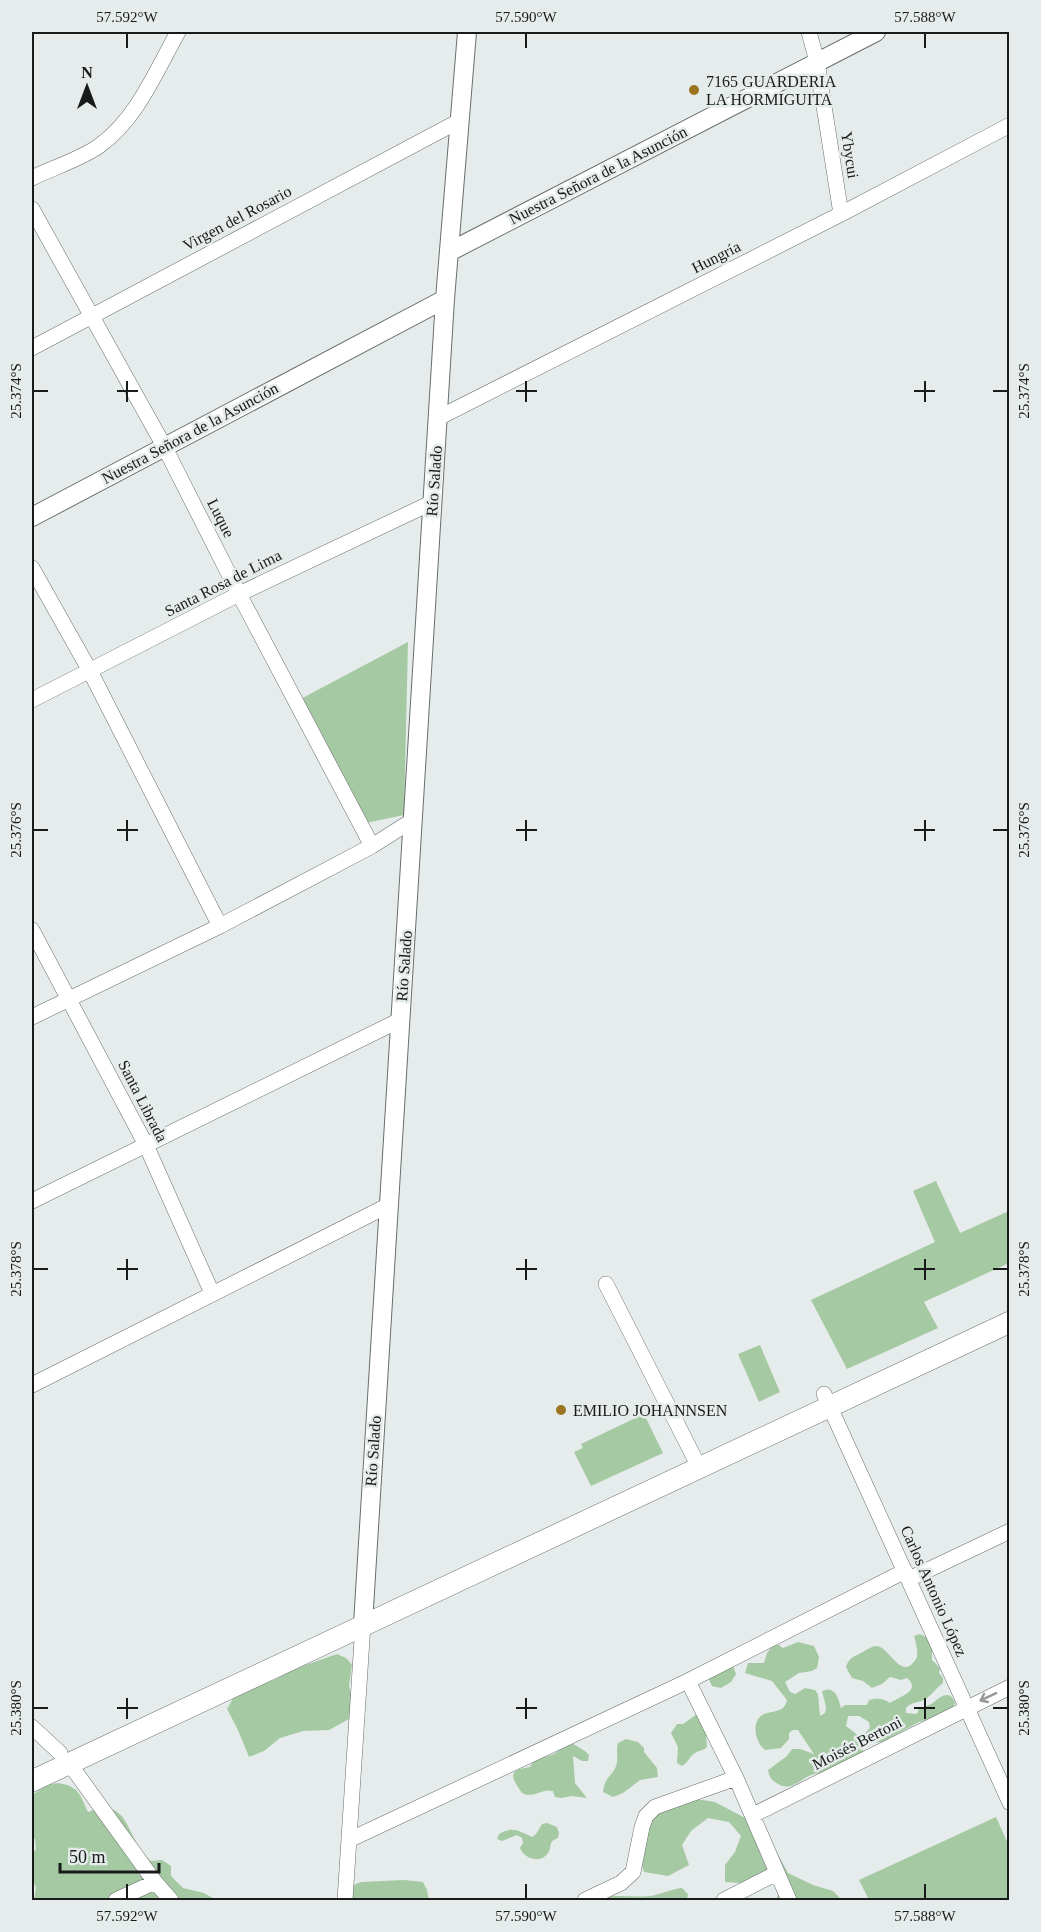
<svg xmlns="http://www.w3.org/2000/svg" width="1041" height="1932" font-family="Georgia,serif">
  <rect width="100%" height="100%" fill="#e6eceb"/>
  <path fill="#a5c9a2" d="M 408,642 L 404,815 L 361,824 L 295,702 Z
    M 936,1181 L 960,1233 L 1009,1211 L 1009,1263 L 924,1302 L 938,1328 L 847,1369 L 811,1300 L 935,1242 L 913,1191 Z
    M 760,1345 L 780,1392 L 759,1402 L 738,1354 Z
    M 644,1414 L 663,1453 L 591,1486 L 574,1452 L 583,1448 L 581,1444 Z
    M 920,1634 L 930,1639 L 932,1644 L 932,1660 L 940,1668 L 939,1673 L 943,1678 L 943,1683 C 936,1688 931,1696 924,1700 C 917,1703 911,1702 906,1708 L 906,1713 L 917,1714 L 919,1709 C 924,1706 929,1706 933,1703 C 941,1696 950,1689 955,1703 L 952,1709 L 936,1717 L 919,1722 L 882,1742 L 870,1743 L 866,1737 L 866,1732 L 870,1728 L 869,1722 L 859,1716 L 848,1716 L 846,1726 L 859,1736 L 863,1751 L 860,1756 L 822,1774 C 804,1770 794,1797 775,1782 C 770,1779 769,1775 768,1770 L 787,1756 L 792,1749 L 800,1749 L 814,1754 L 798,1730 L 793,1730 L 789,1733 L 789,1739 L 781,1748 L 765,1750 C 756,1743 751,1724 761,1716 C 771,1709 784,1715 787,1700 L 772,1681 L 745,1673 L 748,1663 L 764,1663 L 767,1653 L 773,1645 L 779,1645 L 783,1648 L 798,1642 L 814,1646 L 819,1657 L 817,1668 L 812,1671 L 799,1673 L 785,1682 L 790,1692 L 795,1694 L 805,1688 L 815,1690 L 818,1694 L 820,1716 L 825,1713 L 826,1707 L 822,1691 C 835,1685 838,1697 841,1708 L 845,1705 L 867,1705 L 869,1700 C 878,1698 883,1698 890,1703 C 899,1697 922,1691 907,1678 L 901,1680 L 890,1677 L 882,1684 L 872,1688 L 863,1681 L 852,1678 L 846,1667 C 848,1660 852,1657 859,1654 C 864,1652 871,1646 876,1646 C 889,1645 902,1685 917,1657 C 918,1651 916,1642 914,1636 Z
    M 337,1654 L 346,1658 L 352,1665 L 349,1686 L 352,1698 L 349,1719 L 329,1730 L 303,1731 L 280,1738 L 264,1751 L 249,1757 L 238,1730 L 227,1709 L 235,1695 L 257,1684 L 274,1680 L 297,1668 Z
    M 733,1666 L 736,1674 L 731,1682 L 721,1688 L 712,1686 L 708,1677 Z
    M 697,1714 L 717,1739 L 706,1736 L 707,1747 C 703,1751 700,1750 695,1753 C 689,1757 688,1763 682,1766 L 677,1763 L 678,1747 L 671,1733 L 677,1724 L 683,1724 Z
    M 626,1739 L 638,1742 L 644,1748 L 644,1752 L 657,1768 L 658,1777 L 640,1780 L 623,1793 L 613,1797 L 603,1792 C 605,1775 615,1775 617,1762 C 618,1755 616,1750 618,1743 Z
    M 570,1742 L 585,1751 L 589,1755 L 588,1761 L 582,1761 L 573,1756 L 575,1783 L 587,1798 L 572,1796 L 561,1798 L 555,1797 L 553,1791 C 541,1788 534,1799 522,1793 C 511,1777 507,1770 530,1767 C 535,1756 545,1758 554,1754 C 559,1751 565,1745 570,1742 Z
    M 58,1783 C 79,1786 80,1795 88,1812 C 120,1800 124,1819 136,1842 C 140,1850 145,1856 151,1861 L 162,1860 L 171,1866 L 171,1876 L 183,1888 L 204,1893 L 216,1900 L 34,1900 L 36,1887 L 32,1879 L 32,1854 L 36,1849 L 35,1839 L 32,1839 L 32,1795 L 47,1785 Z
    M 689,1798 L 715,1802 L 764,1828 L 788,1873 L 813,1885 L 833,1891 L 842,1900 L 776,1900 L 781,1887 L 776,1878 L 755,1884 L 725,1882 L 725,1865 L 735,1852 L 741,1836 L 729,1822 L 708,1818 L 691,1831 L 682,1845 L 689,1865 L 668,1876 L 644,1872 L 639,1858 L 641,1822 Z
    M 996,1817 L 1009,1846 L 1009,1900 L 869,1900 L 859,1880 Z
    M 547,1823 L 557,1827 L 559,1833 L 558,1838 C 547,1842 553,1846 548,1853 C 541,1864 524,1859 520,1848 L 523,1843 L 522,1838 L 517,1835 L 502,1841 L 497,1839 L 499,1834 C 512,1826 519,1831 532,1837 L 536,1834 L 542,1824 Z
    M 404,1880 L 423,1882 L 427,1890 L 429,1900 L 351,1900 L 346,1888 L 361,1882 Z
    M 682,1888 L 688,1894 L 687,1900 L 581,1900 C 607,1893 625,1898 651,1896 C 662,1894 671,1889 682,1888 Z"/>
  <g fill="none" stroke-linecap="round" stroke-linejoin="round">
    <defs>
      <path id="minor" d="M 809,32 L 817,62 L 841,214
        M 32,178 C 52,168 81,159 99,146 C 137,119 156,71 178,32
        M 32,209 L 164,446 L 239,594 L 372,846
        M 32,348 L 459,121
        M 438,418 L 841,214 L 1010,125
        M 32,568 L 90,671 L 220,926
        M 32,700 L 239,594 L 433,502
        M 32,930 L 146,1145 L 212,1293
        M 32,1017 L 220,926 L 372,846 L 413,820
        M 32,1201 L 400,1020
        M 606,1284 L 699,1467
        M 32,1385 L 389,1205
        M 824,1394 L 1010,1803
        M 909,1579 L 1010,1531
        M 688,1681 L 736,1778 L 789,1900
        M 32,1727 L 60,1753
        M 69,1763 L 155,1882 L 171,1900
        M 753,1815 L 1010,1687
        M 349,1840 L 688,1681 L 905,1571
        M 116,1900 L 155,1882
        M 345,1900 L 363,1624
        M 585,1900 L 621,1883 L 633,1872 L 642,1827 L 646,1816 L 655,1807 L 736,1778
        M 724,1900 L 777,1873"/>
      <path id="tertiary" d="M 449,252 L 876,32
        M 32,517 L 445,299
        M 363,1624 L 445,299 L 467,32"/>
      <path id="secondary" d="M 32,1781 L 1010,1322"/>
    </defs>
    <use href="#minor" stroke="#686e6d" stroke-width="16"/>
    <use href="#tertiary" stroke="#686e6d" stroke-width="20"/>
    <use href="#secondary" stroke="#686e6d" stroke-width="22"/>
    <use href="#minor" stroke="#fff" stroke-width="15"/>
    <use href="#tertiary" stroke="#fff" stroke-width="18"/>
    <use href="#secondary" stroke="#fff" stroke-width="21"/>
  </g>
  <defs><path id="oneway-shaft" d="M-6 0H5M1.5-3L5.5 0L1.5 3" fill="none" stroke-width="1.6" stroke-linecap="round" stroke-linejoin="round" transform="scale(1.5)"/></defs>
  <use stroke="#979898" href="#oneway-shaft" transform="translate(988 1697) rotate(155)"/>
  <path fill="none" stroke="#181b1a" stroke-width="2" d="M 127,33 L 127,48M 526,33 L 526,48M 925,33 L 925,48M 127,381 L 127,402M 526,381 L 526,402M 925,381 L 925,402M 33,391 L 48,391M 117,391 L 138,391M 516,391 L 537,391M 914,391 L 935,391M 993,391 L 1008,391M 127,820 L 127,841M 526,820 L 526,841M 925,820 L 925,841M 33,830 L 48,830M 117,830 L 138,830M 516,830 L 537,830M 914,830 L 935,830M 993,830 L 1008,830M 127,1259 L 127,1280M 526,1259 L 526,1280M 925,1259 L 925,1280M 33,1269 L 48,1269M 117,1269 L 138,1269M 516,1269 L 537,1269M 914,1269 L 935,1269M 993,1269 L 1008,1269M 127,1698 L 127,1719M 526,1698 L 526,1719M 925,1698 L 925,1719M 33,1708 L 48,1708M 117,1708 L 138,1708M 516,1708 L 537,1708M 914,1708 L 935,1708M 993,1708 L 1008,1708M 127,1884 L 127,1899M 526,1884 L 526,1899M 925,1884 L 925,1899"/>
  <g fill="#9b7420" stroke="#e6eceb" stroke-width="2">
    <circle cx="694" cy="90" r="6"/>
    <circle cx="561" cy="1410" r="6"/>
  </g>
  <g text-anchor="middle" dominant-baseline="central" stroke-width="5" stroke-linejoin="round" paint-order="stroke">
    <g font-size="16" fill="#181b1a" stroke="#e6eceb" text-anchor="start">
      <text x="706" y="81">7165 GUARDERIA<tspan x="706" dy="18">LA HORMIGUITA</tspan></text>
      <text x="573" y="1410">EMILIO JOHANNSEN</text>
    </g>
    <g font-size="16" fill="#181b1a" stroke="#e6eceb">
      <text transform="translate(850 155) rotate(81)">Ybycui</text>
      <text transform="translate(598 175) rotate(-27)">Nuestra Señora de la Asunción</text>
      <text transform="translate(237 218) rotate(-28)">Virgen del Rosario</text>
      <text transform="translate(716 257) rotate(-27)">Hungría</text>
      <text transform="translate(190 433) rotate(-28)">Nuestra Señora de la Asunción</text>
      <text transform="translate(434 481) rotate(-86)">Río Salado</text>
      <text transform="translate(221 518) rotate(63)">Luque</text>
      <text transform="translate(223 583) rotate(-27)">Santa Rosa de Lima</text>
      <text transform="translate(404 966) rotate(-86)">Río Salado</text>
      <text transform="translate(143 1101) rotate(63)">Santa Librada</text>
      <text transform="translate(373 1451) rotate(-86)">Río Salado</text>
      <text transform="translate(934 1591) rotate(66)">Carlos Antonio López</text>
      <text transform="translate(857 1743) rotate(-27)">Moisés Bertoni</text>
    </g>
  </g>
  <rect width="1041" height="1932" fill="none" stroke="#e6eceb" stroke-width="66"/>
  <g transform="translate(87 87)" stroke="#e6eceb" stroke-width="4.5" paint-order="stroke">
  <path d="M0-4.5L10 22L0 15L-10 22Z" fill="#181b1a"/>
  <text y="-9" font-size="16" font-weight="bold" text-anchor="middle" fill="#181b1a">N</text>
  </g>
  <path d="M60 1863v9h99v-9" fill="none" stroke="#181b1a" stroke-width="3"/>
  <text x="69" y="1863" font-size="18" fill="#181b1a" stroke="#e6eceb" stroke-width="4.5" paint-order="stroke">50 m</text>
  <rect x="33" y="33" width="975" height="1866" fill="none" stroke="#181b1a" stroke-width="2"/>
  <g font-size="15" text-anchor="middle" fill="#181b1a">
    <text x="127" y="22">57.592°W</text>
    <text x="526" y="22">57.590°W</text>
    <text x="925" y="22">57.588°W</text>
    <text transform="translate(16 391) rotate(-90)" y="5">25.374°S</text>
    <text transform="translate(1024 391) rotate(-90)" y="5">25.374°S</text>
    <text transform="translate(16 830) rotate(-90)" y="5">25.376°S</text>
    <text transform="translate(1024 830) rotate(-90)" y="5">25.376°S</text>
    <text transform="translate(16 1269) rotate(-90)" y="5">25.378°S</text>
    <text transform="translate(1024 1269) rotate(-90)" y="5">25.378°S</text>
    <text transform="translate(16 1708) rotate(-90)" y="5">25.380°S</text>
    <text transform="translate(1024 1708) rotate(-90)" y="5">25.380°S</text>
    <text x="127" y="1921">57.592°W</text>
    <text x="526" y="1921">57.590°W</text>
    <text x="925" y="1921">57.588°W</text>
  </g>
</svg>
